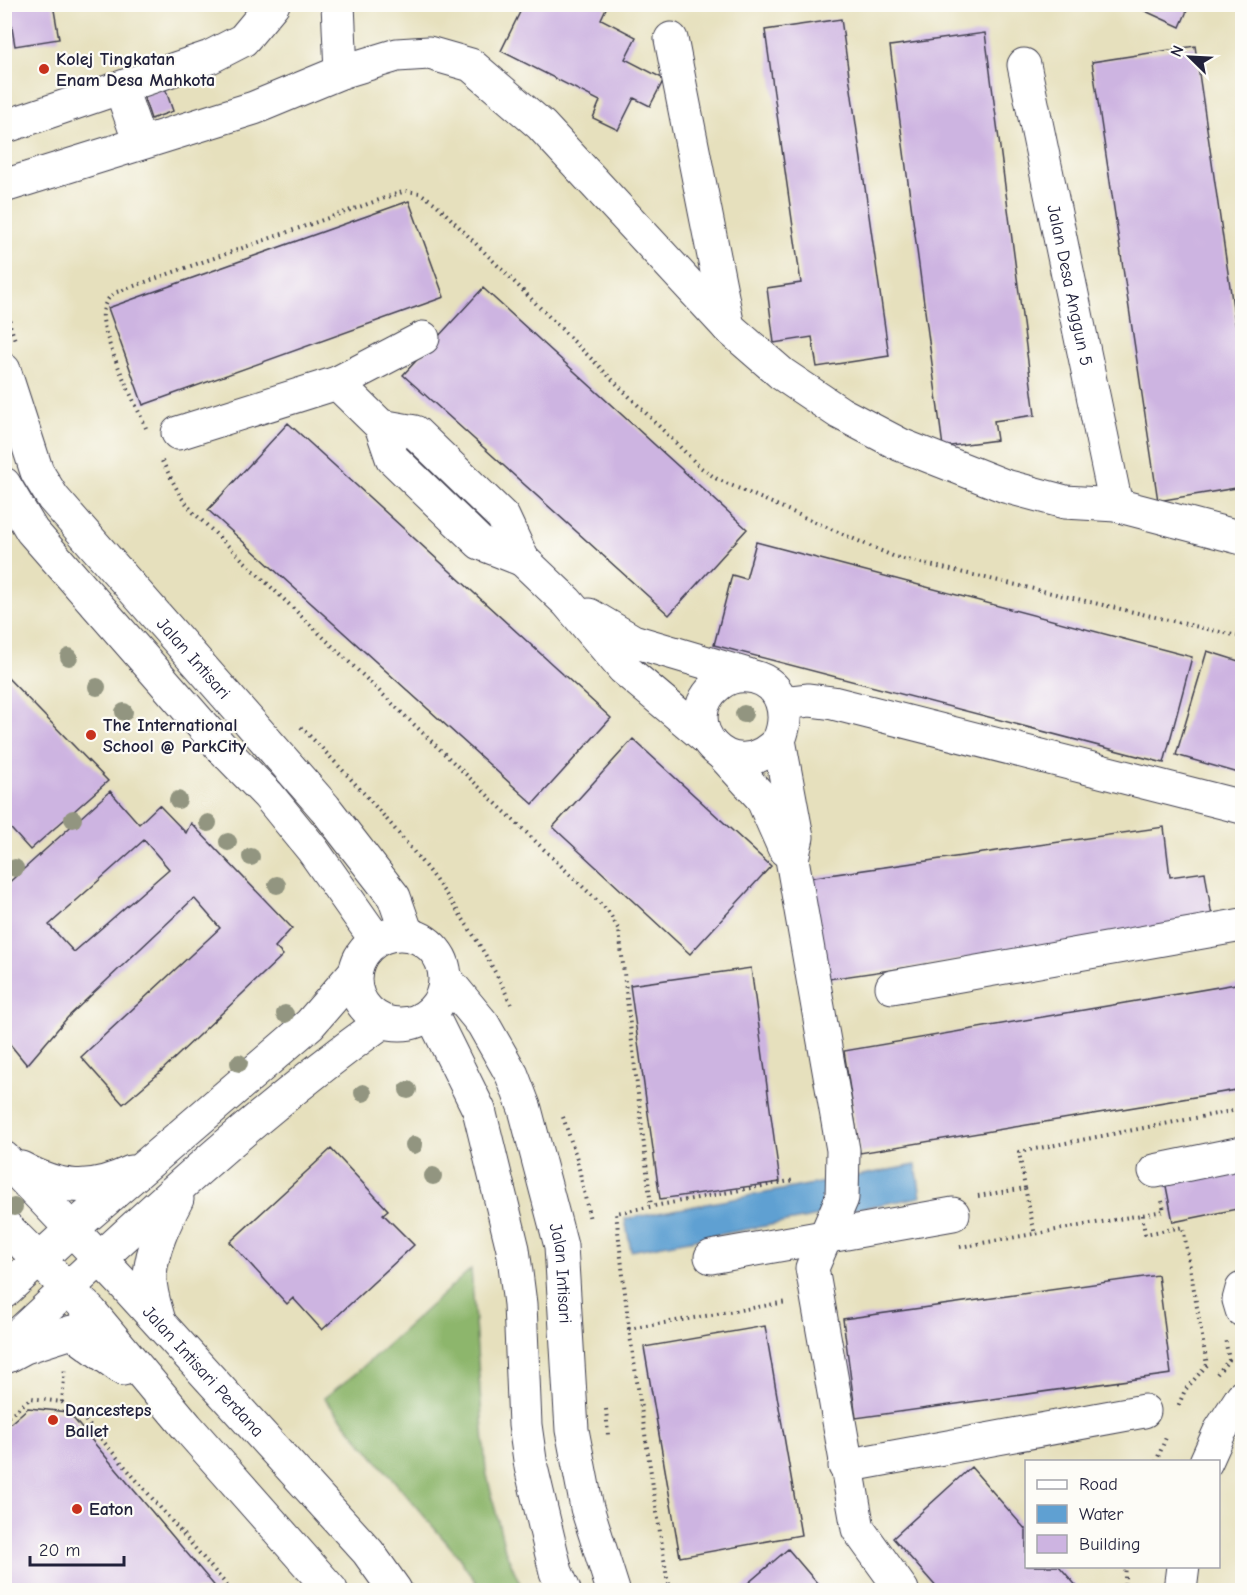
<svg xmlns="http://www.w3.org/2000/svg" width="1247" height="1595" font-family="'Comic Neue',sans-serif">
  <rect width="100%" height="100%" fill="#fdfcf7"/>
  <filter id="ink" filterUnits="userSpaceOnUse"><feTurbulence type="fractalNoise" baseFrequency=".0167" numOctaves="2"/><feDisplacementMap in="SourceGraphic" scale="12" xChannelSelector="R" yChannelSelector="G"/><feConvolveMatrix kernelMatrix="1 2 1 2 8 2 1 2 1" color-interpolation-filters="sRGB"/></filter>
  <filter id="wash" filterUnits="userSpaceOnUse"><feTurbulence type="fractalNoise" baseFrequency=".008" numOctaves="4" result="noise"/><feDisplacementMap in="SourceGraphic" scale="24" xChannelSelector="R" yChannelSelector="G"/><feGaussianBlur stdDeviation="1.35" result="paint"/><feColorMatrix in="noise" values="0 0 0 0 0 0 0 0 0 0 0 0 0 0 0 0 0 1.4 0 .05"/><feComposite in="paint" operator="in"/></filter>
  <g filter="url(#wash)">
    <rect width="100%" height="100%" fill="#e6e0bd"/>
    <path fill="#8db66c" stroke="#586c54" stroke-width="1.5" d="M 471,1269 L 486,1471 L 505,1550 L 523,1590 L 481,1590 L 458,1556 L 324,1398 L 355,1374 Z"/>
    <path fill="#5fa0d2" stroke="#406186" stroke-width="1.5" d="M 916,1165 L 921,1197 L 631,1251 L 625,1219 Z"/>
    <g id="blocks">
      <path fill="#cdb4e1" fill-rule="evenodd" d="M 8,4 L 53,4 L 59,39 L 15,46 Z
        M 524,4 L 608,4 L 601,19 L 636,37 L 625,59 L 664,79 L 650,106 L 634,98 L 618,130 L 593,118 L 600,101 L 501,51 Z
        M 1130,4 L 1190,4 L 1180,27 Z
        M 841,19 L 889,356 L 817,367 L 812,337 L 774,343 L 767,288 L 801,283 L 765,30 Z
        M 985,33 L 1035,415 L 994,421 L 997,440 L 943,447 L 890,46 Z
        M 1195,46 L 1242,369 L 1242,487 L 1158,501 L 1092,62 Z
        M 165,88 L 173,111 L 151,119 L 143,95 Z
        M 409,201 L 444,297 L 143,405 L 108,308 Z
        M 483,288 L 747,529 L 669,615 L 403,375 Z
        M 288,423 L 611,718 L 533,804 L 208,510 Z
        M 756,542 L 1192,657 L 1164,763 L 714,645 L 732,575 L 746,579 Z
        M 1207,651 L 1242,662 L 1242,774 L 1176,755 Z
        M 4,674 L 108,781 L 30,850 L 4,821 Z
        M 633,739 L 771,866 L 690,954 L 553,827 Z
        M 110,791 L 139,824 L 159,805 L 186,833 L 191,823 L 292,928 L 275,947 L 283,955 L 157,1075 L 123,1104 L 81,1057 L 220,928 L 194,898 L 68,1017 L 27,1065 L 4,1037 L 4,887 ZM 144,840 L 169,869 L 74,952 L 49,925 Z
        M 1164,827 L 1170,877 L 1205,872 L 1213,923 L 822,980 L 808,878 Z
        M 751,968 L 780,1182 L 660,1199 L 630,985 Z
        M 1242,983 L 1242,1089 L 860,1153 L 844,1051 Z
        M 331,1149 L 388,1210 L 383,1214 L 414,1245 L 322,1330 L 293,1298 L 287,1304 L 230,1242 Z
        M 1242,1165 L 1242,1208 L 1173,1222 L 1165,1181 Z
        M 1158,1275 L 1171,1374 L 856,1418 L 843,1319 Z
        M 765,1326 L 801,1535 L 680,1557 L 644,1347 Z
        M 28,1408 L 68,1412 L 218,1590 L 5,1590 L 5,1428 Z
        M 971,1467 L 1026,1530 L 1026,1566 L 1059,1566 L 1080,1590 L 939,1590 L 893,1538 Z
        M 788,1549 L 823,1590 L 740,1590 Z"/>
    </g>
  </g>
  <g filter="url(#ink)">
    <use href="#blocks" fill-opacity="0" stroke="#3f3e4e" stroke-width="1.5"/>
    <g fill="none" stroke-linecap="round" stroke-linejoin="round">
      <defs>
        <g id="minor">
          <path d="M 338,4 L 341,72 L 397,55 L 429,53 L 471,65 L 541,125 L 728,327 L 782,374 L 840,413 L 901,445 L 1005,486 L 1065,502 L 1116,505 L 1242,538"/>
          <path d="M 671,39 L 728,327"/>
          <path id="s1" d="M 1024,65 L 1116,505"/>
          <path d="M 121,89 L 140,143"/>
          <path d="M 4,127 L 210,57 L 243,40 L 273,4"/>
          <path d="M 4,186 L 254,108 L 341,72"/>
          <path id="s2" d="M 4,370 L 37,472 L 53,498 L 325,808 L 394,897 L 407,934"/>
          <path d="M 337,383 L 381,426 L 392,458 L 480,543 L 523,560 L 503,517 L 415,432 L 381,426"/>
          <path d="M 178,433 L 337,383 L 423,338"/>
          <path d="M 4,484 L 32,531 L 221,747 L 268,795 L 312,849 L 376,940"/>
          <path d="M 523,560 L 567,602 L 623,668 L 705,737"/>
          <path d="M 589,615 L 633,641 L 748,675"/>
          <path d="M 783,703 L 809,700 L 833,703 L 1242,807"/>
          <path d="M 779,740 C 732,794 670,721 719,684 C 729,676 741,674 754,677 C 783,684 790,715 779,740 L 797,837 L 792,859 L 843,1150 L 842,1198 L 812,1268 L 858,1529 L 902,1590"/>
          <path d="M 723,755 L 762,798 L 785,850"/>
          <circle cx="400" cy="979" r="45"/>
          <path id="s3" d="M 446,979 L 483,1024 L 512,1075 L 525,1109 L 561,1246 L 572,1430 L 587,1508 L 613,1590"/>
          <path d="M 892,987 L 1242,925"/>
          <path d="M 431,1013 L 479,1110 L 513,1249 L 520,1304 L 525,1425 L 531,1467 L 556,1572 L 564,1590"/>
          <path id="s4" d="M 4,1158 L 122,1282 L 368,1552 L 395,1590"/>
          <path d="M 21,1168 C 60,1189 90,1192 131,1172"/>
          <path d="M 1155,1171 L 1242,1153"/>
          <path d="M 4,1225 L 91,1312 L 187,1427 L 331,1590"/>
          <path d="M 711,1257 L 953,1214"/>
          <path d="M 1242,1289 L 1239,1300 L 1242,1310"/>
          <path d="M 4,1292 L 72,1229 L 310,1024 L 355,972"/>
          <path d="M 159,1321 C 155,1306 149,1290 150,1275 C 152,1248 165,1222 177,1199"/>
          <path d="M 4,1348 C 125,1235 247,1119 382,1022"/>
          <path d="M 8,1356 L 25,1347 L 72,1332 L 123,1369"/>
          <path d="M 1206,1462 L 1220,1431 L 1242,1397"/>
          <path d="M 845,1466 L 1144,1411"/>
          <path d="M 1180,1590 L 1183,1566"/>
        </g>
      </defs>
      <use href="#minor" stroke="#3f3e4e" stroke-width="35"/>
      <path stroke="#3f3e4e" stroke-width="4" stroke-dasharray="1.5 4.5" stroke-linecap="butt" d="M 4,260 L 10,325 L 15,340
        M 146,428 C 136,404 100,335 103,313 C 104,304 107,299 114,293 L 405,191 L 420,193 L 436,204 L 700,467 L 717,479 L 895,557 L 1242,637
        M 162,461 L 181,497 L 194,513 L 608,911 L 619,930 L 651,1206
        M 301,727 C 380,807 464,902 511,1004
        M 563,1117 L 577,1159 L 590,1220
        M 1025,1188 L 1019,1152 L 1242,1109
        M 978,1196 L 1025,1188 L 1035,1235
        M 1142,1215 L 1145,1234 L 1183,1227 L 1207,1365 L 1185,1390 L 1177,1409
        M 960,1247 L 1164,1211 L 1162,1201
        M 629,1329 L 616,1213 L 795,1180
        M 1217,1374 L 1229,1360 L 1225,1338
        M 62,1402 L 65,1367
        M 606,1409 L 608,1435
        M 4,1420 L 31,1398 L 62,1402 L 84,1419 L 231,1590
        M 1156,1462 L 1167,1435
        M 671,1590 L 667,1578 L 629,1329 L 787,1302
        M 1124,1590 L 1126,1566"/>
      <use href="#minor" stroke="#fff" stroke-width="33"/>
    </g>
    <g fill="#929580">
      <circle cx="69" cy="657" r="9"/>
      <circle cx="97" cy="687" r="9"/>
      <circle cx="124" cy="712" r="9"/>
      <circle cx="744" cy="714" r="9"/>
      <circle cx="178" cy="800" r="9"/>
      <circle cx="73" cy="819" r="9"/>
      <circle cx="208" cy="823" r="9"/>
      <circle cx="228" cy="842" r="9"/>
      <circle cx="251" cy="857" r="9"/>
      <circle cx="15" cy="868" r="9"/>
      <circle cx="277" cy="885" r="9"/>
      <circle cx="285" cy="1014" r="9"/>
      <circle cx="239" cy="1063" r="9"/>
      <circle cx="408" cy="1090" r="9"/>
      <circle cx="363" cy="1093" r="9"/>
      <circle cx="414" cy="1145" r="9"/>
      <circle cx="433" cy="1176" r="9"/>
      <circle cx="14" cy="1207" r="9"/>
    </g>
  </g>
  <g fill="#c8321e" stroke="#fdfcf7" stroke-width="2">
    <circle cx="44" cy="69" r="6"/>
    <circle cx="91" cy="735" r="6"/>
    <circle cx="53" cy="1420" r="6"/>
    <circle cx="77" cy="1509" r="6"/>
  </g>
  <g text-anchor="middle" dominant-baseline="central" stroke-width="4.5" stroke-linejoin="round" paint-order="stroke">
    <g font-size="18" font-weight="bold" fill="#22223b" stroke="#fdfcf7" text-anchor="start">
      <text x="56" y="59">Kolej Tingkatan<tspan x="56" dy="21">Enam Desa Mahkota</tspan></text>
      <text x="103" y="725">The International<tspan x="103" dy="21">School @ ParkCity</tspan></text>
      <text x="65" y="1410">Dancesteps<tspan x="65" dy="21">Ballet</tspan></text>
      <text x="89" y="1509">Eaton</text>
    </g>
    <g font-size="18" fill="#22223b" stroke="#fdfcf7">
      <text stroke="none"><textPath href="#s1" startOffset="225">Jalan Desa Anggun 5</textPath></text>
      <text stroke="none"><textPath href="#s2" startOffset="351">Jalan Intisari</textPath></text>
      <text stroke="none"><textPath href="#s3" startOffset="322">Jalan Intisari</textPath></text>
      <text stroke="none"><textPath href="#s4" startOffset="292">Jalan Intisari Perdana</textPath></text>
    </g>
  </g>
  <rect width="1247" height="1595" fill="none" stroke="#fdfcf7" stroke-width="24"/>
  <rect x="1025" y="1460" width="195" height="108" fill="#fdfcf7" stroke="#a5a5ac" stroke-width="1.5"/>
  <rect x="1037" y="1480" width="30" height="9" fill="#ffffff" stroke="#a5a5ac" stroke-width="1.5"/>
  <text x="1079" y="1490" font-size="18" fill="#22223b">Road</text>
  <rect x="1037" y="1505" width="30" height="18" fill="#5fa0d2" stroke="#a5a5ac" stroke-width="1.5"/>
  <text x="1079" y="1520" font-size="18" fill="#22223b">Water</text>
  <rect x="1037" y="1535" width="30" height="18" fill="#cdb4e1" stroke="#a5a5ac" stroke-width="1.5"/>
  <text x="1079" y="1550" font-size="18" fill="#22223b">Building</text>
  <g transform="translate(1190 57) rotate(294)" stroke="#fdfcf7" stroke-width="4.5" paint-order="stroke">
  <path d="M0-4.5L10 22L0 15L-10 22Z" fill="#22223b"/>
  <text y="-9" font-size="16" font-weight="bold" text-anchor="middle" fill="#22223b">N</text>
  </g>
  <path d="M30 1556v9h94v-9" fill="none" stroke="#22223b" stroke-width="3"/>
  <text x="39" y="1556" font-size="18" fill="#22223b" stroke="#fdfcf7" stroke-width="4.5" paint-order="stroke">20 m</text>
</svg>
